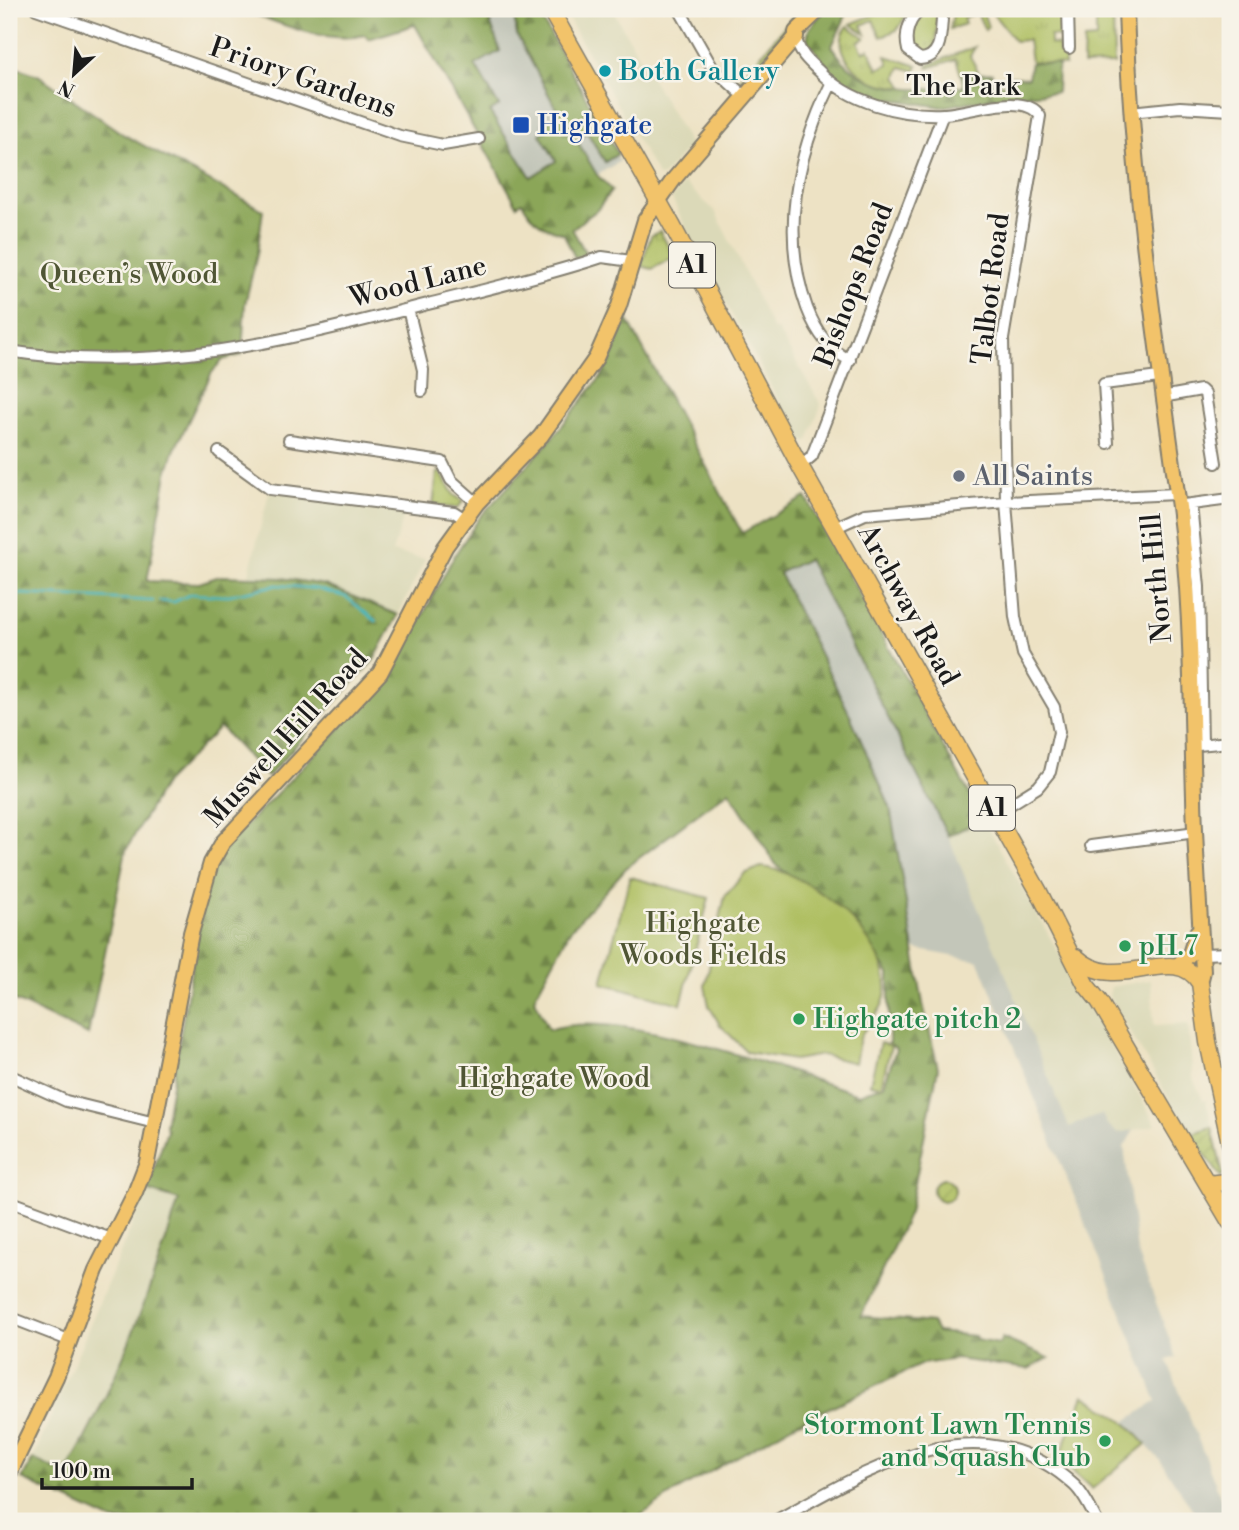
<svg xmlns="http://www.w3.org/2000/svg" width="1239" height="1530" font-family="'Libre Bodoni',serif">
  <defs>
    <pattern id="grass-tufts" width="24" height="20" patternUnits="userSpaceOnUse" patternTransform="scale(1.75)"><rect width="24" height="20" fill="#afbf62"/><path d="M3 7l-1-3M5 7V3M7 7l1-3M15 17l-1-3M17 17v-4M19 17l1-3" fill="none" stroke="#96a454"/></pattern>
    <pattern id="forest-firs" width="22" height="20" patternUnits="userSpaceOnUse" patternTransform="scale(1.75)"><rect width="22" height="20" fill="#8ba658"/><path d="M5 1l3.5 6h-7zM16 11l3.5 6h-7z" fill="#718648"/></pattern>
    <pattern id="garden-furrows" width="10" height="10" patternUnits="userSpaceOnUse" patternTransform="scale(1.75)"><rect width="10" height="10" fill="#afbf62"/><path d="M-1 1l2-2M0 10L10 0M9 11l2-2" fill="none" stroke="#96a454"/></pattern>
  </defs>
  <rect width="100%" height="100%" fill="#f7f3e8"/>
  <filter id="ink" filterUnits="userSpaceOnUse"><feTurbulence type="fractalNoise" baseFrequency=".0143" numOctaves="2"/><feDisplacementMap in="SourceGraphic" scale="14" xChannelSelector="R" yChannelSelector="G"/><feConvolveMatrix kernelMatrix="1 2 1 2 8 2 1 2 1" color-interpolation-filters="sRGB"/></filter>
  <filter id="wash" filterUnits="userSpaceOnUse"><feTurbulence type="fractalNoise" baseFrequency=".00686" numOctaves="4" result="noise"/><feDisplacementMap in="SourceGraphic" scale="28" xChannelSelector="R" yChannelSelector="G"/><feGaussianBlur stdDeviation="1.57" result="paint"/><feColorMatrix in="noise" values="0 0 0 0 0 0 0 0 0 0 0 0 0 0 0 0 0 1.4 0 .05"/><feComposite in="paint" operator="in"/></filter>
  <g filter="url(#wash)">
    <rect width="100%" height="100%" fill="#ede2c4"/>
    <path fill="#dbd9b8" d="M 563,9 L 612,9 L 690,145 L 662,177 L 658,176 Z
      M 684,183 L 715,211 L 773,330 L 777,329 L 821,405 L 808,441 L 800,440 L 689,235 L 672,198 Z
      M 270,489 L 407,506 L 392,552 L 425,559 L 398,615 L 325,585 L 248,577 Z
      M 1230,746 L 1230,802 L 1223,802 L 1220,747 Z
      M 983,819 L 1100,1026 L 1156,1125 L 1117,1134 L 1106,1123 L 1102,1114 L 1069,1128 L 948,836 Z
      M 1151,980 L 1154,1026 L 1188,1024 L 1193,1079 L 1203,1100 L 1206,1100 L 1212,1127 L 1190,1134 L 1109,996 L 1111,987 Z
      M 147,1190 L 179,1199 L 128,1348 L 65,1474 L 33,1459 Z"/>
    <path fill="#c3c6b9" d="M 486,9 L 513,9 L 517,16 L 536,9 L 524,27 L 604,162 L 616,155 L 620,161 L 597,175 L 586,157 L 536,186 L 490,112 L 498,106 L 475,65 L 500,51 Z
      M 807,559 L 948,836 L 1069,1127 L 1102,1114 L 1106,1123 L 1117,1133 L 1134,1130 L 1124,1147 L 1137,1251 L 1176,1357 L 1167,1360 L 1230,1521 L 1200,1521 L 1160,1460 L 1125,1422 L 1157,1401 L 979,961 L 914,949 L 890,807 L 849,713 L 779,573 Z"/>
    <path fill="url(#grass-tufts)" stroke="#666e3f" stroke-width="2" d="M 799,9 L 807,9 L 739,85 L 737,83 Z
      M 930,9 L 938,9 L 936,47 L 926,55 L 913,51 C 907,34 915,17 930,9 Z
      M 954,9 L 982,9 L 988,27 L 985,30 L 977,13 L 963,18 L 965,24 L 950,29 Z
      M 989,9 L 1063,9 L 1060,37 L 1050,36 L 1050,44 L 1060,45 L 1059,53 L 1065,54 L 1065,65 L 1031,62 L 1028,40 L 1015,41 Z
      M 1096,9 L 1113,9 L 1114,64 L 1083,65 L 1084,40 L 1096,39 Z
      M 882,11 L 906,16 L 897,30 L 881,37 L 873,20 L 862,25 L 866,34 L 851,24 Z
      M 848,26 L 865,38 L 858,42 L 863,52 L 869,49 L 878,69 L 889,64 L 886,56 L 918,66 L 916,71 L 901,67 L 897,77 L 904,88 C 894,86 879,85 870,80 C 851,69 831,45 848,26 Z
      M 975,47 L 970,56 L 979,73 L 961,75 L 956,59 L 928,68 L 927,65 Z
      M 660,231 L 674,257 L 652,269 L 641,266 L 651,236 Z
      M 440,472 L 454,495 L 463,501 L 458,508 L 433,506 L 437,473 Z"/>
    <path fill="url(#forest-firs)" stroke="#54613a" stroke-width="2" fill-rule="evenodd" d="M 241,9 L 486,9 L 500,51 L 475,65 L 499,106 L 490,112 L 531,177 L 556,161 L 540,134 L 547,130 L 543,124 L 559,114 L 517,35 L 513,9 L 536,9 L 618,154 L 605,162 L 587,132 L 576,139 L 597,175 L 612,190 L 597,210 L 572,229 L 587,255 L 575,258 L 564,234 C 542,227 533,222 522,202 L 517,205 L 415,25 L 368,39 L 365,35 C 327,45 278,23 241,9 Z
      M 825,9 L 849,9 L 832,46 C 861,95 914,92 964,86 L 961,75 L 992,73 L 991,82 L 1007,85 L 1009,76 L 1028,78 L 1031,62 L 1058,64 L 1057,92 L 992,98 L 942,107 L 883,98 L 836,78 L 807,40 L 809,29 Z
      M 9,65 L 38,75 L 124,135 L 263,210 L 257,254 L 245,304 L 242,355 L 222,360 L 211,374 L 174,451 L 167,473 L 147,581 L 199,583 L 220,576 L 281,578 L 325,585 L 398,615 L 374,660 L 267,777 L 220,727 L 163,785 L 126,850 L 88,1035 L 9,998 Z
      M 626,317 L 742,533 L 806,497 L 983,819 L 948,836 L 808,559 L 779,573 L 849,713 L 890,807 L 923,1004 L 938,1068 L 909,1213 L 861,1316 L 932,1323 L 937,1332 L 975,1336 L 976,1340 L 999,1344 L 1002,1338 L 1049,1358 L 1028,1369 L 956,1359 L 922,1364 L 797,1423 L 680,1489 L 632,1521 L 113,1521 L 22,1479 L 33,1459 L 65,1474 C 116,1387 149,1295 179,1200 L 147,1190 L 167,1130 L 165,1125 L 205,891 L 214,866 L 228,844 L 392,674 L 454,556 L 480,517 L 548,443 L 601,377 L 614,353 ZM 729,791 L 777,866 L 856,922 L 889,974 L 889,1044 L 896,1049 L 884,1085 L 859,1094 C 785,1072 620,1005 549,1030 L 534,998 L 571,929 L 627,867 Z"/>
    <path fill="url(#garden-furrows)" stroke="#666e3f" stroke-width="2" d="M 1212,1127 L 1223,1175 L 1221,1177 L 1190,1134 Z
      M933 1190a11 11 0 1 1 22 0a11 11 0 1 1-22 0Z"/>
    <path fill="#afbf62" stroke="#666e3f" stroke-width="2" d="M 761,867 C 808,870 890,939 886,991 C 884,1009 873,1018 863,1032 C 858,1039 857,1054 855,1063 L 822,1055 L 794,1060 L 747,1052 L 720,1025 L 709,1006 L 705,986 L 725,896 L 744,874 Z
      M 630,877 L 709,898 L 681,1004 L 602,983 Z
      M 880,1043 L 891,1046 L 881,1086 L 870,1084 Z
      M 1084,1395 L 1125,1422 L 1146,1444 L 1092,1489 L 1059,1459 Z"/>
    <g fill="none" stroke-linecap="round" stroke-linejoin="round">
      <path stroke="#47b6bd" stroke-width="2.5" d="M 9,596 L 21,594 L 153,601
        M 159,601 L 174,602 L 191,594 L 224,596 L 277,585 L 318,589 L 346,597 L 376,621"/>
    </g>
  </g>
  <g filter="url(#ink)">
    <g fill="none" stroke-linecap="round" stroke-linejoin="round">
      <defs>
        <path id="minor" d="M 36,9 L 400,136 L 443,145 L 479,139
          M 679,9 L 712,67 L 744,96
          M 924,9 C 909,16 904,34 908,50 L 920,59 C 945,58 940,27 943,9
          M 1068,9 L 1069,48
          M 796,37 C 798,52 808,61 819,71 C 848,102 900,116 943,114 C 966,114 1025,90 1040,116 L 1003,339 L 1006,502 L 1015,617 L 1023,654 L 1054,707 L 1059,732 L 1050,772 L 1038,787 L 995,814
          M 831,84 C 797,154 780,233 807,308 C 815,329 829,351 850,360
          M 1130,112 L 1180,107 L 1230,110
          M 408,309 L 423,370 L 422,391
          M 9,351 C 155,375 288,340 428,304 C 486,289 545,276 602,257 L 631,261
          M 1162,397 L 1201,390 L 1205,394 L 1216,463
          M 289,440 L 442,462 L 451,480 L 477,503
          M 1108,443 L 1104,384 L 1159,377
          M 219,452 L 270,489 L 454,512 L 465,519
          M 800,466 L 812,456 L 943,114
          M 1191,504 L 1199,587 L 1202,744
          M 1184,505 L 1230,499
          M 834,528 L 865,514 L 1006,502 L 1176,494
          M 1198,745 L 1230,742
          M 1091,846 L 1196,832
          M 1202,954 L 1230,953
          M 9,1075 L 66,1101 L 155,1123
          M 9,1201 L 111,1239
          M 9,1317 L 71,1341
          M 775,1521 C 867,1471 978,1397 1074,1485 C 1084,1494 1091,1510 1097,1521"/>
        <path id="major" d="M 1126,9 C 1131,176 1156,341 1179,507 C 1192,603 1191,701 1194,797 C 1195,855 1200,914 1203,971 L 1200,983
          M 1177,966 L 1190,954 L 1197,932
          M 9,1474 L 56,1377 L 96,1270 L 135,1193 L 147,1162 L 191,933 L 211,863 L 223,842 L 380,673 L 445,547 L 477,503 L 541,436 L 596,358 L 619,306 L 645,220 L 674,179 L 796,37 L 796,32 L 820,9"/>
        <path id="highway" d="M 550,9 L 673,227 L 800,466 L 1039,892 L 1086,985 L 1099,1001 L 1230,1222
          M 1076,957 C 1118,997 1173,940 1200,983 L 1208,1042 L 1230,1143
          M 1208,1184 L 1225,1182 L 1230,1177"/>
      </defs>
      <use href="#minor" stroke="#847f70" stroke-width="14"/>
      <use href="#major" stroke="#847f70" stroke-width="18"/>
      <use href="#highway" stroke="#847f70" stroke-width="19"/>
      <use href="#minor" stroke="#fff" stroke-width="10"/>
      <use href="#major" stroke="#f2c36a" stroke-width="14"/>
      <use href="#highway" stroke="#f2c36a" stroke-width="16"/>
    </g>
  </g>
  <circle fill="#0f9aa8" stroke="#f7f3e8" stroke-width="2.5" cx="605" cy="71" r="7"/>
  <rect fill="#1a4fb4" stroke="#f7f3e8" stroke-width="2.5" x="512" y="116" width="18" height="18" rx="3.5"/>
  <circle fill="#6b7280" stroke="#f7f3e8" stroke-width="2.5" cx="959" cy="476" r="7"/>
  <g fill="#2e9e5b" stroke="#f7f3e8" stroke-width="2.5">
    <circle cx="1125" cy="946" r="7"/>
    <circle cx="799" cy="1019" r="7"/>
    <circle cx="1105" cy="1441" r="7"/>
  </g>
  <g text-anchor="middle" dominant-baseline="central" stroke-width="5" stroke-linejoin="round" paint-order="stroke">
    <g fill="#f7f3e8" stroke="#5e5c59" stroke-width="2">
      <rect x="669" y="242.5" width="46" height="45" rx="5"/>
      <rect x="969" y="785.5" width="46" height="45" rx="5"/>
    </g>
    <g font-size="26" font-weight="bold" fill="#1c1c1c">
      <text x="692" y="265">A1</text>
      <text x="992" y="808">A1</text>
    </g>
    <g font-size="28" fill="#0d838f" stroke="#f7f3e8" text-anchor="start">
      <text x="619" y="71">Both Gallery</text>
    </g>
    <g font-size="28" fill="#1c1c1c" stroke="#f7f3e8">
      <text transform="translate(303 78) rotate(19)">Priory Gardens</text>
      <text x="963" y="86">The Park</text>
      <text transform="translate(418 282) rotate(-14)">Wood Lane</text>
      <text transform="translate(854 285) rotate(-69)">Bishops Road</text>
      <text transform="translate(991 289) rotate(-83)">Talbot Road</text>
      <text transform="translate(1157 578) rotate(-95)">North Hill</text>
      <text transform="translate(908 605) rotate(61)">Archway Road</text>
      <text transform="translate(286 738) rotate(-48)">Muswell Hill Road</text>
    </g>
    <g font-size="28" fill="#164399" stroke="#f7f3e8" text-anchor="start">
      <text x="537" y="125">Highgate</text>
    </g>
    <g font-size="28" fill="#4f5534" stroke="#f7f3e8">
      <text x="129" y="274">Queen’s Wood</text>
      <text x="703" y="923">Highgate<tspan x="703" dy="32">Woods Fields</tspan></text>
      <text x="554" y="1078">Highgate Wood</text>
    </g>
    <g font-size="28" fill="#5b616d" stroke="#f7f3e8" text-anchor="start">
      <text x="973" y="476">All Saints</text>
    </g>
    <g font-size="28" fill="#27864d" stroke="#f7f3e8" text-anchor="start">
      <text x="1139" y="946">pH.7</text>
      <text x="813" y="1019">Highgate pitch 2</text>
      <text x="1091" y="1425" text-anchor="end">Stormont Lawn Tennis<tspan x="1091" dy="32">and Squash Club</tspan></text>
    </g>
  </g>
  <rect width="1239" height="1530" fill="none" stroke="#f7f3e8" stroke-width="35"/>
  <g transform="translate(74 74) rotate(206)" stroke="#f7f3e8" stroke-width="5" paint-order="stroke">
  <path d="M0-5L12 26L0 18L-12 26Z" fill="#1c1c1c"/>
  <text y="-10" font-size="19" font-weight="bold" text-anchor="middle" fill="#1c1c1c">N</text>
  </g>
  <path d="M42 1478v10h150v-10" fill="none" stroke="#1c1c1c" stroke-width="3.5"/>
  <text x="52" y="1478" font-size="21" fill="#1c1c1c" stroke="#f7f3e8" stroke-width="5" paint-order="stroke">100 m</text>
</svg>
